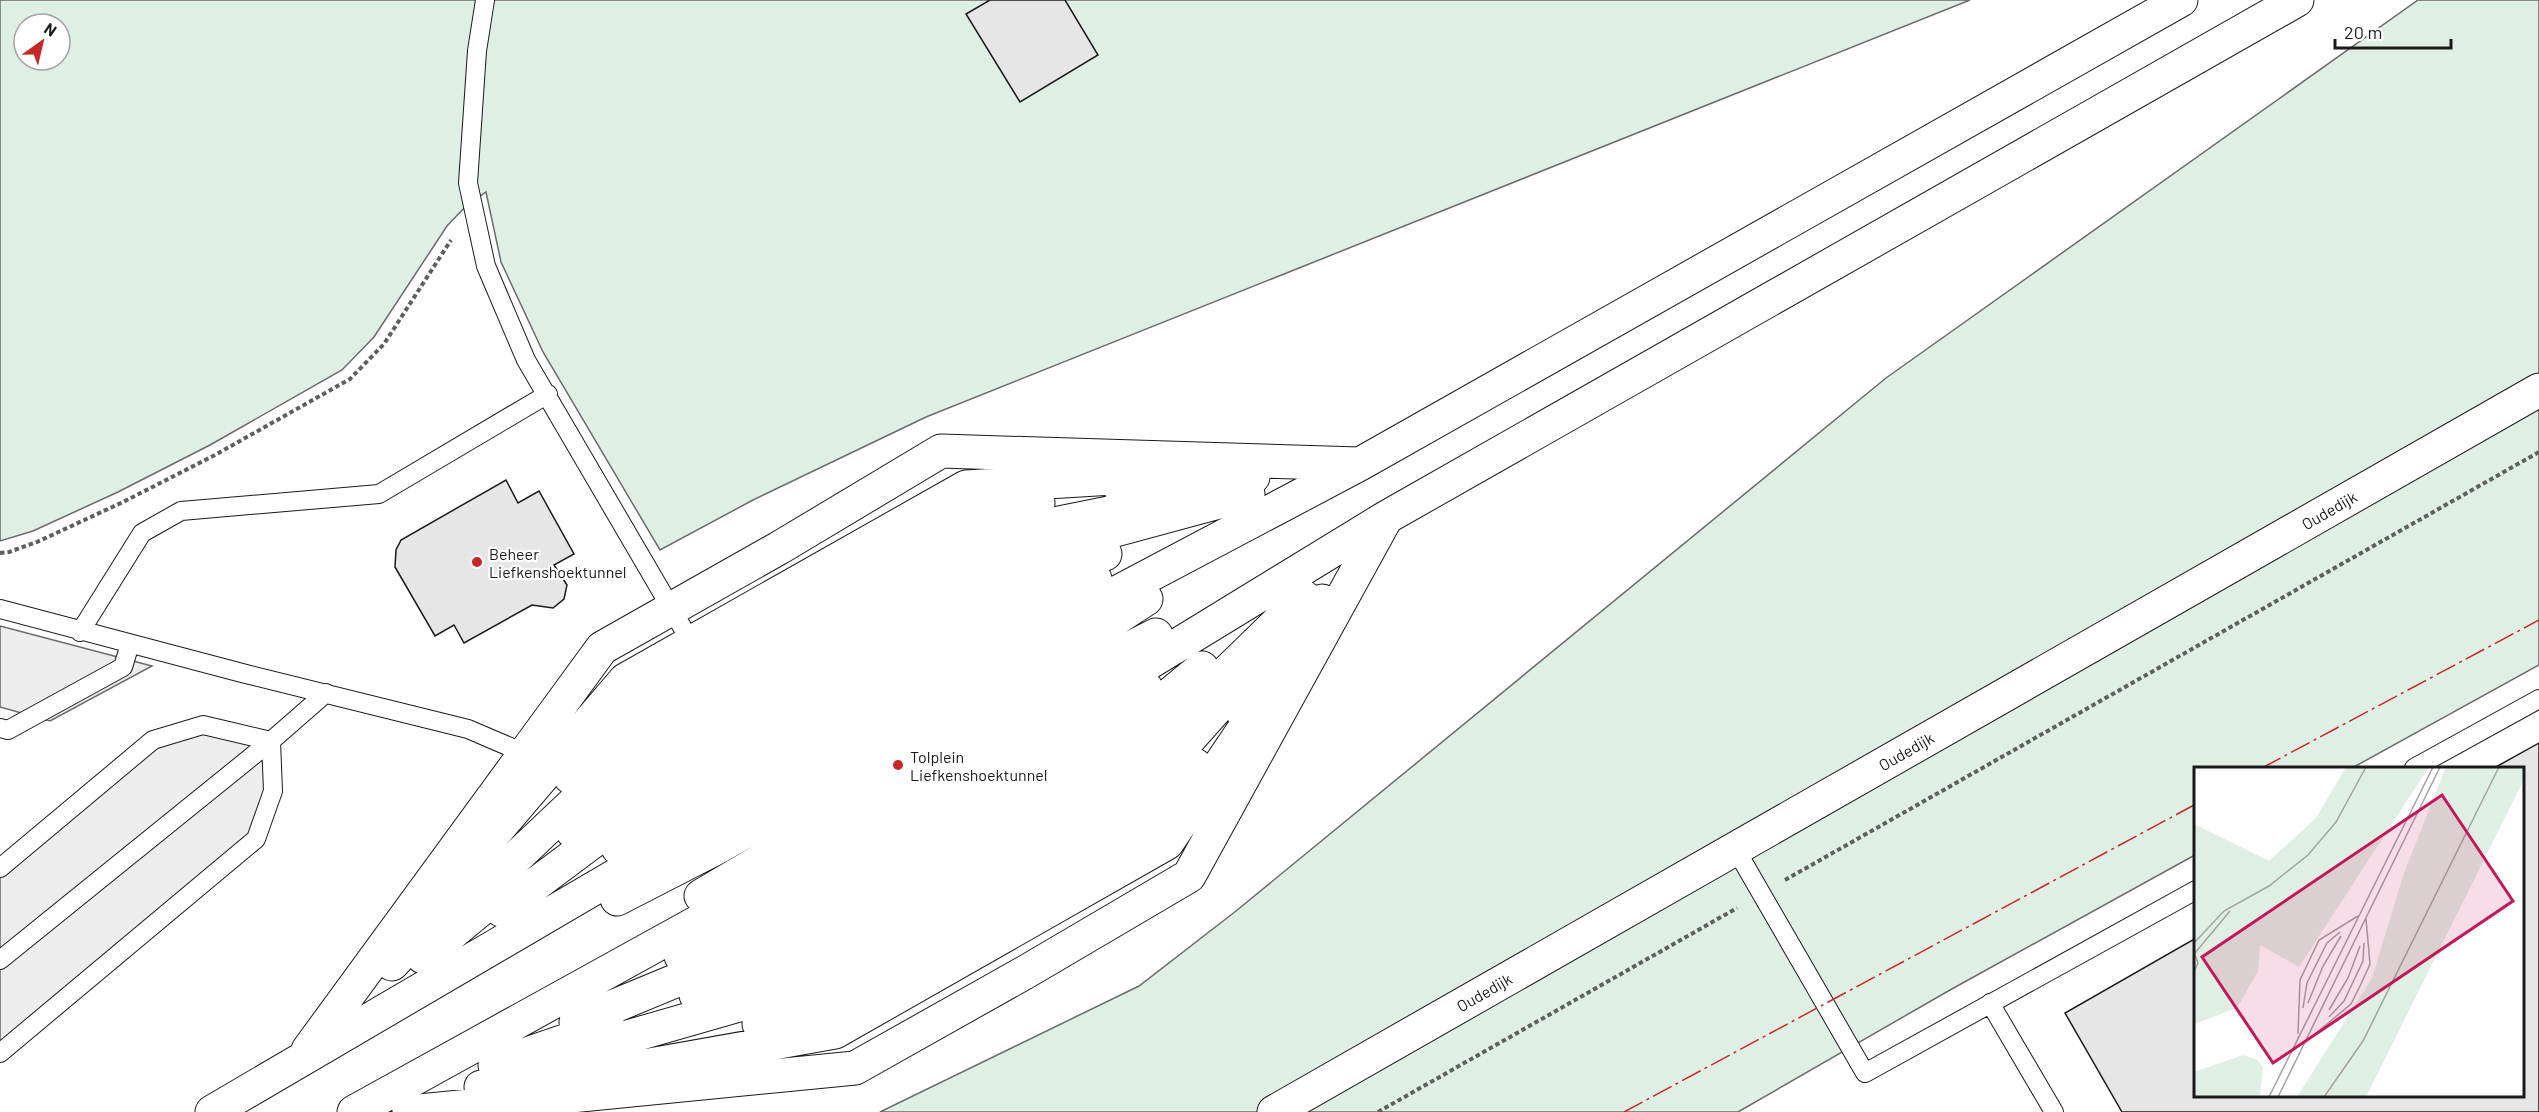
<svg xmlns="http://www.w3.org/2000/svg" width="2539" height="1112" font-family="Barlow,sans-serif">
  <rect width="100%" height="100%" fill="#fff"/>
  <path fill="#e0efe3" stroke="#6a6a6a" stroke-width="1.5" fill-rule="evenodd" d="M 0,0 L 1970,0 L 926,417 L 753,500 L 660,550 L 543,352 L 501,262 L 486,192 L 467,205 L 447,226 L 374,337 L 342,370 L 210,445 L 118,492 L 33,531 L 0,541 ZM 24,24 L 60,24 L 60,60 L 24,60 Z
    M 2418,0 L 2539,0 L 2539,665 L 2352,768 L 2196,768 L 2195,855 L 1950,990 L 1738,1112 L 880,1112 L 1139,986 L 1236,911 L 1886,378 Z"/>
  <path fill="#ededed" stroke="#6a6a6a" stroke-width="1.5" d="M 0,626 L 152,666 L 50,721 L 0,707 Z
    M 203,725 L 271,741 L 273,791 L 256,839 L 0,1053 L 0,868 L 153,740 Z"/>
  <path fill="#e6e6e6" stroke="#1a1a1a" stroke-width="1.5" d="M 990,0 L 1065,0 L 1098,55 L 1020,102 L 966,14 Z
    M 506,480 L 518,503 L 539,491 L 574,554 L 554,565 L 567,585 L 564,599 L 553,608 L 532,605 L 464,643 L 454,625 L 435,636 L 395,567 L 396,550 L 401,540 Z
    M 2539,743 L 2539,1112 L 2122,1112 L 2065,1013 L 2196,938 L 2196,1096 L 2522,1096 L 2522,768 L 2494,768 Z"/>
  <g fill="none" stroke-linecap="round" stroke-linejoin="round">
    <defs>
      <path id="lane" d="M 485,0 L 477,51 L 468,183 L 486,266 L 526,360 L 695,649
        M 0,609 L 242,673 L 468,729 L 531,756
        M 80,632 L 142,533 L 181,511 L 379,494 L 548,394
        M 0,728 L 8,730 L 123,667 L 130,644
        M 2414,768 L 2539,699
        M 1735,848 L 1865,1073 L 2196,890
        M 0,868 L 153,740 L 203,725 L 271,741 L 273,791 L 256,839 L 0,1053
        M 0,960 L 271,741 L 326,693
        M 1990,1003 L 2054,1112"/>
      <path id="secondary" d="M 1274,1112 L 2539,390"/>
      <path id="highway" d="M 1122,493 L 1253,477
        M 1239,708 L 1322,601
        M 570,777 L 639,703 L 981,510 L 1038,503
        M 573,832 L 667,753 L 1008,559 L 1248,494
        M 618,848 L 693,798 L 865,700 L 1034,605 L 1095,579
        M 467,865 L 625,680 L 966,487 L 1145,476
        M 485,887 L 652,729 L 994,536 L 1154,504
        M 701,896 L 1075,676 L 1156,635
        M 617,899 L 720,846 L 1062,653 L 1146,599
        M 501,910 L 679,777 L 1021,583 L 1105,554
        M 681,956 L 767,914 L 1099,721 L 1146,688
        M 423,957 L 515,881
        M 392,964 L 495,855
        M 696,995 L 794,961 L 1126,770 L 1304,597
        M 576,1022 L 781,937 L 1111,743 L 1202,668
        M 759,1024 L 820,1010 L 1154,819 L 1195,765
        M 589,1048 L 805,986 L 1140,794 L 1246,675
        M 308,1050 L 602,648 L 779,548 L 941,451 L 1359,464
        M 495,1065 L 608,1026
        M 599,1074 L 835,1032 L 1167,843 L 1267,695
        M 481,1087 L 621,1056
        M 212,1112 L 690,832 L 881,723 L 1050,628 L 1360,464 L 2181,0
        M 354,1112 L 754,891 L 1088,700 L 1387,517 L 2297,0
        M 409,1112 L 855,1068 L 1024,973 L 1189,876 L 1386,518"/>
    </defs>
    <use href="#lane" stroke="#1a1a1a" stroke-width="20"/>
    <use href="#secondary" stroke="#1a1a1a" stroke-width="35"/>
    <use href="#highway" stroke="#1a1a1a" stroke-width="35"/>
    <path stroke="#5f5f5f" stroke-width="4" stroke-dasharray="4.5 3" stroke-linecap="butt" d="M 0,553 L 9,552 L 37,542 L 123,502 L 215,455 L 350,379 L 384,344 L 451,240
      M 1785,880 L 2539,452
      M 1378,1112 L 1737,908"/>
    <use href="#lane" stroke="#fff" stroke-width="18"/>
    <use href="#secondary" stroke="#fff" stroke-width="33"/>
    <use href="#highway" stroke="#fff" stroke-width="33"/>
    <path stroke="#c62828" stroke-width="1.5" stroke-dasharray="21 4.5 3 4.5" stroke-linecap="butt" d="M 2262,768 L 2539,620
      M 1624,1112 L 2196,804"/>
  </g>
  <g fill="#c62828" stroke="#fff" stroke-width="2">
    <circle cx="477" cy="562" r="6"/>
    <circle cx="898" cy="765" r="6"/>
  </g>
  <g text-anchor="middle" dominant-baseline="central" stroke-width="4.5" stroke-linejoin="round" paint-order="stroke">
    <g font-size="16" fill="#1a1a1a" stroke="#fff">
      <text transform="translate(2329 510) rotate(-30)">Oudedijk</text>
      <text transform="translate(1906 751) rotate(-30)">Oudedijk</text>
      <text transform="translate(1484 992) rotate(-30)">Oudedijk</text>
    </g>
    <g font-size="16" fill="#1a1a1a" stroke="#fff" text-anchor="start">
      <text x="489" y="553">Beheer<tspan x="489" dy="18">Liefkenshoektunnel</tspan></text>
      <text x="910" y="756">Tolplein<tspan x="910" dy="18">Liefkenshoektunnel</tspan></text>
    </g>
  </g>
  <g transform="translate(2194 767)">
    <rect width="330" height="330" fill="#fff"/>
    <path d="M 152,0 L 235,0 L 105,200 L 66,178 L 64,204 L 43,241 L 0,257 L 0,57 L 75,94 L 122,51 ZM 252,0 L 330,0 L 330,12 L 172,330 L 103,330 L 178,211 L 210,106 ZM 49,288 L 64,293 L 69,301 L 66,330 L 0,330 L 0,305 Z" fill="#e0efe3"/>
    <path fill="none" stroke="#a3a3a3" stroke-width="1.5" d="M 0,176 L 30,144 L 75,119 L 114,88 L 142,55 L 172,0M 0,185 L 4,196 L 0,205M 1,186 L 36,144M 114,236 L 129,199 L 147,169M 109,241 L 113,216 L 133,176 L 146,165M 135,243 L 154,211 L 166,179M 135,250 L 150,234 L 169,194 L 170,176M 104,267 L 106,213 L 125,173 L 164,149M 115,272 L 157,237 L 167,217 L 176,197 L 172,152M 75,330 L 239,0M 84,330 L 246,0M 130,330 L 169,274 L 305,0"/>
    <path fill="#c2185b" fill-opacity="0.15" stroke="#c2185b" stroke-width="3" d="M 248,28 L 319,134 L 79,296 L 8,190 Z"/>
    <rect width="330" height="330" fill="none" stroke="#1a1a1a" stroke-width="3"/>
  </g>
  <g transform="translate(42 42) rotate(34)"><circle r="28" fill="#ffffff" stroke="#a3a3a3" stroke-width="1.5"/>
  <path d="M0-4.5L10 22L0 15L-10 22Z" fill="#c62828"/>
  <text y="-9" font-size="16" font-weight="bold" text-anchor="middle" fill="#1a1a1a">N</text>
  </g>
  <path d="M2335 39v9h116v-9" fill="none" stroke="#1a1a1a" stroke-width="3"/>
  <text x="2344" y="39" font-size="18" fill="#1a1a1a" stroke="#ffffff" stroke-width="4.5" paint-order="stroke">20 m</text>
</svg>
